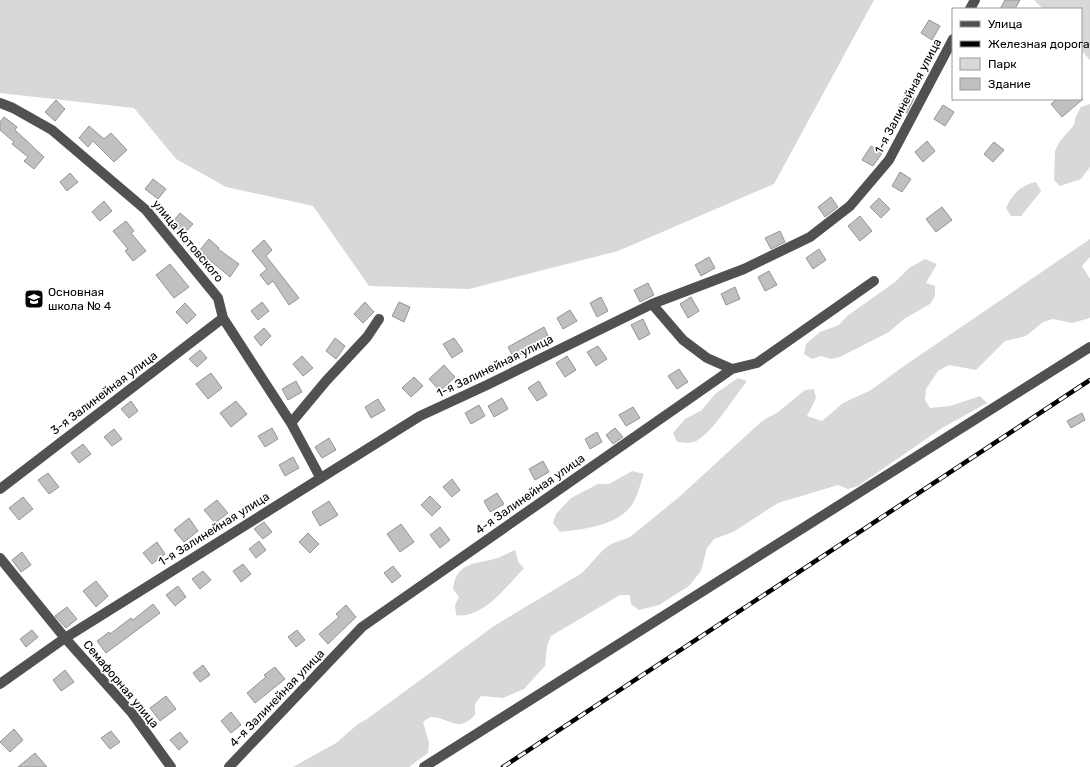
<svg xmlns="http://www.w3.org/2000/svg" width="1090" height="767" font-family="Rubik,sans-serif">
  <rect width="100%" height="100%" fill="#fff"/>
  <path fill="#d8d8d8" d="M 0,0 L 874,0 L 774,184 L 618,251 L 469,289 L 369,286 L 313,206 L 226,187 L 176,159 L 134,108 L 0,93 Z
    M 1034,0 L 1090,0 L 1090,60 L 1081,50 L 1081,9 L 1043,9 Z
    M 1090,104 L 1090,167 L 1081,179 L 1060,186 L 1054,180 L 1055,151 L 1060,141 L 1074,125 L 1076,116 L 1081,107 Z
    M 1036,182 L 1041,191 L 1021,216 L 1011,216 L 1006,208 C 1012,194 1021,185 1036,182 Z
    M 1090,239 L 1090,257 L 1082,266 L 1090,279 L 1090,318 L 1072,323 L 1053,319 L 1043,322 L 1026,336 L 1005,341 L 976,370 L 949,365 L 938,371 L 926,389 L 925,400 L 930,408 L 950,406 L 980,396 L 987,403 L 942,428 L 858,486 L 848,489 L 838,485 L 778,503 L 733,532 L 714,539 L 707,548 L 701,571 L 689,586 L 659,605 L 639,610 L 631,604 L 630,595 L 620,595 L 551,636 L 547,646 L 545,666 L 524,689 L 503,698 L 481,696 L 475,704 L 475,715 C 457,734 450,717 430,717 L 423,722 L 429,743 L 428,753 L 409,767 L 293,767 L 336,743 L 358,724 L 367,719 L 494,626 L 582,573 L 603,550 L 611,544 L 630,537 L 679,497 L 762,421 L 778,412 L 805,390 L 814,389 L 816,398 L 807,416 L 822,421 L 843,403 L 871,390 L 904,366 Z
    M 925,259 L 937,264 L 926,283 L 935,286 L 935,296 L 930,304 L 904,319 L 889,332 L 840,357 L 831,359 L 821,356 L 812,359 L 804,354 L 806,344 L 820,332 L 839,325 L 847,316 L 895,282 L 909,268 Z
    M 738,378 L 747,381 C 735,396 714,430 698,440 C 691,444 684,443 677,442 L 673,433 L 685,419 L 702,410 L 715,394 Z
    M 632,471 L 644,474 C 640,484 638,495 633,503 C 619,526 584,529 560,532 L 553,523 L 556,514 L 571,498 L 598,484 L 609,484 Z
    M 515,550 L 519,563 L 524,568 C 508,585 482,620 456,615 L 455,605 L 459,597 L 453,589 C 456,563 474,564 494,559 C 501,557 508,553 515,550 Z"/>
  <path fill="#c0c0c0" stroke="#959595" d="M 1005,0 L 1020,0 L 1015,9 L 1000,9 Z
    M 929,20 L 940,26 L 932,40 L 921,33 Z
    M 906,93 L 914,98 L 907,113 L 898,107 Z
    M 1057,99 L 1083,99 L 1062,117 L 1051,104 Z
    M 56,100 L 65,109 L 55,121 L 45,112 Z
    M 943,105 L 954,112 L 945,126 L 934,119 Z
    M 4,117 L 17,127 L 15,130 L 44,157 L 34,169 L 24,161 L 28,157 L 12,144 L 14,142 L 0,130 L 0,122 Z
    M 89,126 L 104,139 L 111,133 L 127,150 L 114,162 L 93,141 L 88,147 L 79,138 Z
    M 927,141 L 935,151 L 923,162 L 915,152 Z
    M 994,142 L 1004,150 L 993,162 L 984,154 Z
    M 871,146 L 882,153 L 873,166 L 862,160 Z
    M 900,172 L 911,179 L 902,192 L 892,186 Z
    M 70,173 L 78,182 L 67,191 L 60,182 Z
    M 153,179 L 166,189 L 158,199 L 145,189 Z
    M 831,197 L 838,207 L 825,217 L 818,207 Z
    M 879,198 L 890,209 L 881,218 L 870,207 Z
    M 104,201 L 112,211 L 100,221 L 92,212 Z
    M 942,207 L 952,220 L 936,232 L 926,219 Z
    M 180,213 L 193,224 L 184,234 L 172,223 Z
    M 860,216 L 872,231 L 860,241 L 848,226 Z
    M 126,221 L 134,231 L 131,233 L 146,251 L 133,261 L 125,251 L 128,249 L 113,231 Z
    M 780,231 L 785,242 L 771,249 L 765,238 Z
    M 209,239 L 219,248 L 218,249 L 239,264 L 230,277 L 199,251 Z
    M 264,240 L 272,250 L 266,256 L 299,298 L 289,305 L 273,281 L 268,285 L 260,275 L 267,269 L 252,251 Z
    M 819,249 L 826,260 L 813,269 L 806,258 Z
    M 709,257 L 715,268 L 701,276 L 695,265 Z
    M 170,264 L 189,287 L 174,298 L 156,275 Z
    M 769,271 L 777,285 L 765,291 L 758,277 Z
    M 648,283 L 654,295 L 640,302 L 634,290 Z
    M 735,287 L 740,299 L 726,305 L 721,294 Z
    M 601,297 L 608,311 L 597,317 L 590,303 Z
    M 691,297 L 699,311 L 688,318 L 680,304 Z
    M 262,302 L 269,311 L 258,320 L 251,311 Z
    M 365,302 L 374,312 L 363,323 L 354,314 Z
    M 399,302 L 410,307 L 404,322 L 392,316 Z
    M 185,303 L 196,315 L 187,324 L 176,312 Z
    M 570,310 L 577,321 L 563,329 L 557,318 Z
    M 643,319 L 650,334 L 639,340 L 631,325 Z
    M 544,327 L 550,340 L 540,345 L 539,344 L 514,358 L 508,347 Z
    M 264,328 L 271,336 L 261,346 L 254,337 Z
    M 335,338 L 345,346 L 336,359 L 326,351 Z
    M 454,338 L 463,351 L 452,358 L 443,344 Z
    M 598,346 L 607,359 L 596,366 L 587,352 Z
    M 200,350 L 207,358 L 197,367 L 189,359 Z
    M 302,356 L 313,368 L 303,376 L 293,364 Z
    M 567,356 L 576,370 L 565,377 L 556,363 Z
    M 444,365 L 455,377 L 440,391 L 429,379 Z
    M 679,369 L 688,382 L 677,389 L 668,376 Z
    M 211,373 L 222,388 L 208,399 L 196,384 Z
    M 414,377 L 423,386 L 411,397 L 402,388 Z
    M 296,381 L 302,392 L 288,400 L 282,389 Z
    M 539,381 L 547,395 L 537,401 L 528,388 Z
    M 502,398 L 508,409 L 494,417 L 488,406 Z
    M 378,399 L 385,410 L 371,418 L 365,407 Z
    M 131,401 L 138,411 L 129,418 L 121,409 Z
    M 236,401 L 247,414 L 231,427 L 220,413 Z
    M 479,405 L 485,416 L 471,424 L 465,413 Z
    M 633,407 L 640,418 L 626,426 L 619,415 Z
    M 1082,413 L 1085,420 L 1071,428 L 1067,421 Z
    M 272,428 L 278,439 L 265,447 L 258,436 Z
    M 615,428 L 623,437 L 613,444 L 606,435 Z
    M 114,429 L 122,439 L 112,446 L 104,437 Z
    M 597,432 L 602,442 L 590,449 L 585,439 Z
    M 329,438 L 336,450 L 322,458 L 315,447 Z
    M 83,444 L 91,454 L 79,463 L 71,453 Z
    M 293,457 L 299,468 L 285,476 L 279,465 Z
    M 543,461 L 549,472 L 535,480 L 529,469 Z
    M 48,473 L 59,487 L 49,494 L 38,480 Z
    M 452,479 L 460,490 L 452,497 L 443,487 Z
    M 497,493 L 504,504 L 490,512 L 484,501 Z
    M 430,496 L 441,507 L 432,516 L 421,505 Z
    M 23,497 L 33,509 L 19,520 L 9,508 Z
    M 217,500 L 228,513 L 215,523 L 204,510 Z
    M 329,501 L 338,515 L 320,526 L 312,512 Z
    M 189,518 L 198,531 L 184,542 L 174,530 Z
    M 264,522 L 272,532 L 263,539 L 254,529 Z
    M 401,524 L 414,542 L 400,552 L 387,534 Z
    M 440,527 L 450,540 L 440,548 L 430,535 Z
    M 308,533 L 319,544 L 310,553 L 299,542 Z
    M 259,541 L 266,550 L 256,558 L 249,549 Z
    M 157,542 L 165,554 L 152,564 L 143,553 Z
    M 22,552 L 31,565 L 21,572 L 12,560 Z
    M 243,564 L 251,574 L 241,582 L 233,571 Z
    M 393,566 L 401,576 L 392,583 L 384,573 Z
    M 203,571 L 211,580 L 200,589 L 192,579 Z
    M 96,581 L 108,596 L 96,607 L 83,591 Z
    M 178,586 L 186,597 L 175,606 L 166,595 Z
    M 153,604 L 160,613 L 106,653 L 97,641 L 109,632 L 110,634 L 131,618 L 133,620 Z
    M 346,605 L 356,617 L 328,644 L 319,634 L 339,617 L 336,614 Z
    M 67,607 L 77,619 L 66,628 L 55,616 Z
    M 32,630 L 38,637 L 26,647 L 20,639 Z
    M 297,630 L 305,640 L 296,647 L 288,637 Z
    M 203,665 L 210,675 L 200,682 L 193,673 Z
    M 275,667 L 285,679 L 255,703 L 247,693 L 266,677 L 264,675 Z
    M 65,670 L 74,682 L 61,691 L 53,680 Z
    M 166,696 L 176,709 L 160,721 L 150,708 Z
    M 231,712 L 241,725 L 231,733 L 221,721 Z
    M 14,729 L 23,740 L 10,752 L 0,742 Z
    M 111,731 L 120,742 L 110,749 L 101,738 Z
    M 180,732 L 188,742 L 179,750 L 170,740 Z
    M 35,753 L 47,767 L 18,767 Z"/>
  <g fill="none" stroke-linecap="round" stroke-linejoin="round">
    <path stroke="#515151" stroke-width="10" d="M 970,9 L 975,0
      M 0,103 L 13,108 L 52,130 L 146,210 L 218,298 L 223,318 L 291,423 L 320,477
      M 652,304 L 683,340 L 707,358 L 732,369
      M 291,423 L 326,381 L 367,337 L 379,319
      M 0,489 L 223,318
      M 0,558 L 65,638 L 132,713 L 171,767
      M 0,684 L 65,638 L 420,416 L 487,385 L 652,304 L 744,269 L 810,237 L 850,206 L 889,160 L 953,39
      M 229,767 L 362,627 L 732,369 L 757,363 L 874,281
      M 424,767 L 1090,347"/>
    <defs>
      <path id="rail" d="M 503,767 L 1090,380"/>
    </defs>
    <use href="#rail" stroke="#000" stroke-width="4.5"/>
    <use href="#rail" stroke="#fff" stroke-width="3" stroke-dasharray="9" stroke-linecap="butt"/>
  </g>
  <defs>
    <symbol id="school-square" viewBox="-11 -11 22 22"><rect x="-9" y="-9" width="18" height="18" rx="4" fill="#000" stroke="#fff"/><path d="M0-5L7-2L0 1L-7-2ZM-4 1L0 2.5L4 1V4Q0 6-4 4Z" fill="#fff"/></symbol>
  </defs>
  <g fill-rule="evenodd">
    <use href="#school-square" x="23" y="288" width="22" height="22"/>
  </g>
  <g text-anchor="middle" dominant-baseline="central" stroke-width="3.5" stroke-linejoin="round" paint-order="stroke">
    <g font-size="12" fill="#000" stroke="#fff">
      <text transform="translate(908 96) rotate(-62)">1-я Залинейная улица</text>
      <text transform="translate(188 241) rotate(50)">улица Котовского</text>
      <text transform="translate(495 366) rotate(-26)">1-я Залинейная улица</text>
      <text transform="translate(104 393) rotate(-37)">3-я Залинейная улица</text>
      <text transform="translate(530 494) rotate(-35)">4-я Залинейная улица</text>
      <text transform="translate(214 529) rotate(-32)">1-я Залинейная улица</text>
      <text transform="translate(121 684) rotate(50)">Семафорная улица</text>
      <text transform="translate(277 698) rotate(-46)">4-я Залинейная улица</text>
    </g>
    <g font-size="12" fill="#000" stroke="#fff" text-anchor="start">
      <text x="48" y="292">Основная<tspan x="48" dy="14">школа № 4</tspan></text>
    </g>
  </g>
  <rect x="952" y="8" width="130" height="92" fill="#ffffff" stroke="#999999"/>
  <rect x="960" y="21" width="20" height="6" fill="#515151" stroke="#999999"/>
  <text x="988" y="28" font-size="12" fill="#000000">Улица</text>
  <rect x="960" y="41" width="20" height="6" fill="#000000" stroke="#999999"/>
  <text x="988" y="48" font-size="12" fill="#000000">Железная дорога</text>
  <rect x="960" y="58" width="20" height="12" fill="#d8d8d8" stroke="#999999"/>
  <text x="988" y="68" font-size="12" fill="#000000">Парк</text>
  <rect x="960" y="78" width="20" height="12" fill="#c0c0c0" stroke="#999999"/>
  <text x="988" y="88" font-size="12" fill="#000000">Здание</text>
</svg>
